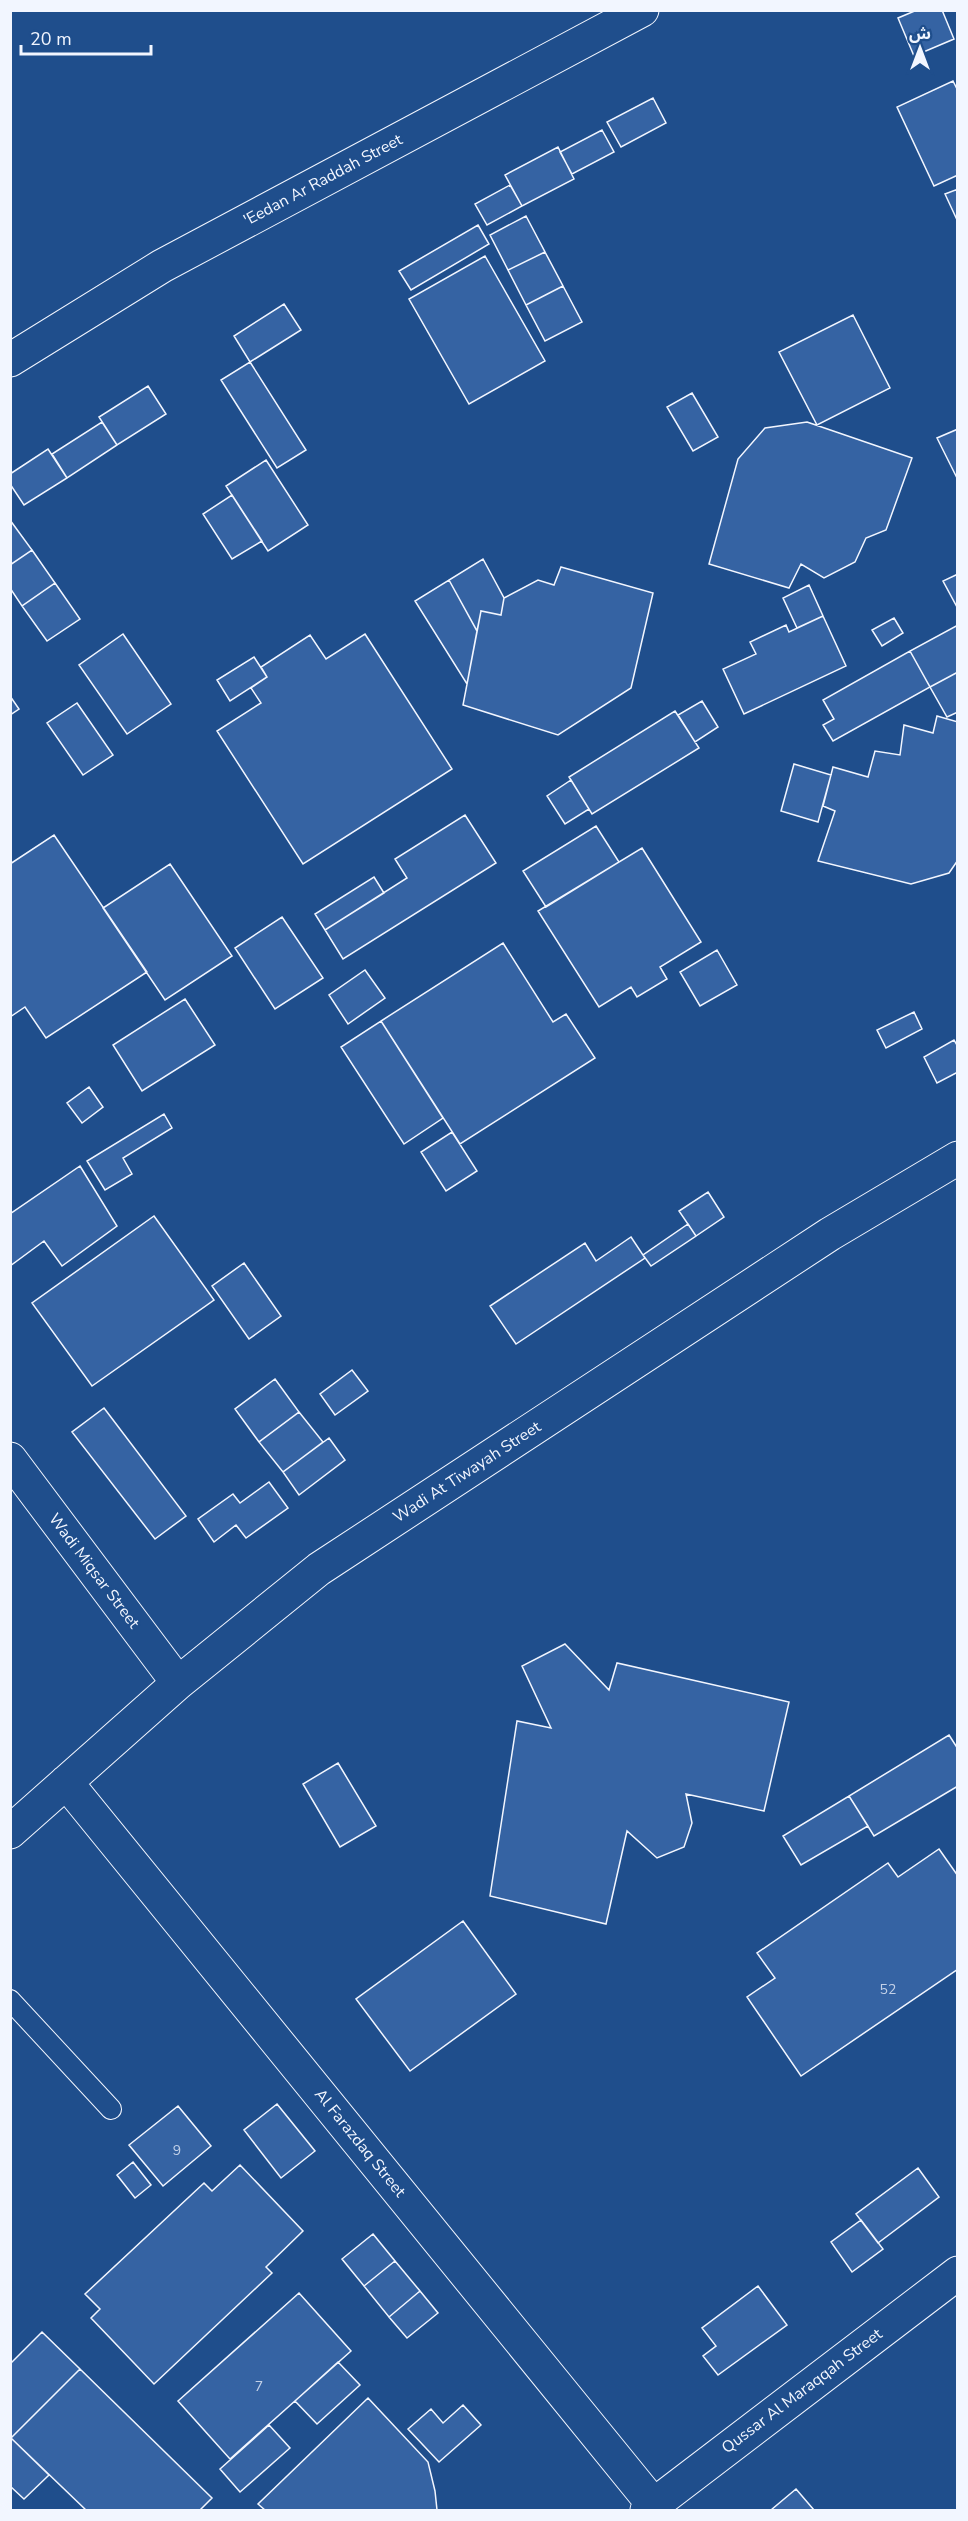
<svg xmlns="http://www.w3.org/2000/svg" width="968" height="2521" font-family="'Nunito Sans','Noto Sans Arabic',sans-serif">
  <rect width="100%" height="100%" fill="#1f4e8c"/>
  <path fill="#3563a3" stroke="#f2f6ff" stroke-width="1.5" d="M 917,10 L 942,10 L 954,39 L 914,56 L 898,18 Z
    M 953,81 L 958,91 L 958,175 L 934,186 L 897,107 Z
    M 653,98 L 666,123 L 621,147 L 607,122 Z
    M 602,130 L 614,152 L 572,174 L 560,152 Z
    M 558,147 L 574,179 L 522,206 L 505,175 Z
    M 510,185 L 522,206 L 487,225 L 475,204 Z
    M 958,189 L 958,222 L 945,194 Z
    M 526,216 L 545,252 L 508,270 L 490,235 Z
    M 478,225 L 489,244 L 411,290 L 399,271 Z
    M 545,252 L 563,286 L 526,305 L 508,270 Z
    M 485,256 L 545,361 L 469,404 L 409,299 Z
    M 563,286 L 582,322 L 545,341 L 526,305 Z
    M 284,304 L 301,330 L 250,362 L 234,336 Z
    M 853,315 L 890,388 L 817,425 L 779,352 Z
    M 250,362 L 306,450 L 277,468 L 221,380 Z
    M 148,386 L 166,414 L 117,445 L 99,417 Z
    M 692,393 L 718,437 L 693,451 L 667,407 Z
    M 102,422 L 117,445 L 67,478 L 52,454 Z
    M 807,422 L 912,458 L 886,530 L 866,538 L 855,562 L 824,578 L 801,564 L 789,588 L 709,564 L 738,459 L 765,428 Z
    M 958,429 L 958,480 L 937,438 Z
    M 48,449 L 67,478 L 24,505 L 10,484 L 10,474 Z
    M 266,460 L 308,525 L 268,551 L 226,486 Z
    M 232,495 L 262,541 L 232,559 L 203,514 Z
    M 10,520 L 32,550 L 10,565 Z
    M 32,550 L 55,583 L 22,606 L 10,588 L 10,565 Z
    M 483,559 L 504,598 L 501,615 L 481,611 L 477,631 L 449,580 Z
    M 561,567 L 653,593 L 631,688 L 558,735 L 463,705 L 481,611 L 501,615 L 504,598 L 538,580 L 554,585 Z
    M 958,574 L 958,607 L 957,607 L 943,581 Z
    M 449,580 L 477,631 L 467,684 L 415,601 Z
    M 55,583 L 80,619 L 47,641 L 22,606 Z
    M 809,585 L 823,616 L 797,628 L 783,598 Z
    M 823,616 L 846,666 L 744,714 L 723,669 L 756,654 L 750,642 L 786,625 L 789,632 Z
    M 894,618 L 903,633 L 882,646 L 872,630 Z
    M 958,625 L 958,672 L 930,687 L 910,651 Z
    M 123,634 L 171,704 L 127,734 L 79,665 Z
    M 365,634 L 452,769 L 303,864 L 217,731 L 261,703 L 251,688 L 267,677 L 261,667 L 310,635 L 326,659 Z
    M 910,651 L 930,687 L 833,741 L 823,725 L 834,719 L 823,700 Z
    M 254,657 L 267,677 L 230,701 L 217,680 Z
    M 958,672 L 958,712 L 947,717 L 930,687 Z
    M 10,696 L 19,709 L 10,715 Z
    M 702,701 L 718,727 L 695,742 L 678,715 Z
    M 77,703 L 113,755 L 83,775 L 47,723 Z
    M 675,711 L 699,748 L 592,814 L 569,777 Z
    M 937,716 L 958,722 L 958,860 L 949,873 L 911,884 L 818,861 L 835,811 L 823,806 L 833,767 L 868,777 L 875,751 L 900,755 L 904,725 L 933,733 Z
    M 794,764 L 831,775 L 818,822 L 781,811 Z
    M 571,780 L 589,809 L 565,824 L 547,796 Z
    M 465,815 L 496,863 L 343,959 L 325,930 L 407,878 L 395,859 Z
    M 596,826 L 619,862 L 546,907 L 523,871 Z
    M 54,835 L 147,972 L 46,1038 L 25,1007 L 10,1017 L 10,864 Z
    M 642,848 L 701,942 L 660,967 L 667,979 L 637,997 L 631,987 L 599,1007 L 538,911 Z
    M 170,864 L 232,956 L 165,1000 L 103,908 Z
    M 374,877 L 384,893 L 325,930 L 315,914 Z
    M 282,917 L 323,978 L 275,1009 L 235,948 Z
    M 503,943 L 553,1022 L 566,1014 L 595,1058 L 460,1144 L 381,1021 Z
    M 717,950 L 737,985 L 700,1006 L 680,972 Z
    M 365,970 L 385,998 L 348,1024 L 329,995 Z
    M 185,999 L 215,1045 L 142,1091 L 113,1045 Z
    M 914,1012 L 922,1029 L 886,1048 L 877,1030 Z
    M 381,1021 L 443,1118 L 404,1144 L 341,1047 Z
    M 954,1040 L 958,1047 L 958,1072 L 937,1083 L 924,1057 Z
    M 89,1087 L 103,1107 L 82,1123 L 67,1103 Z
    M 164,1114 L 172,1128 L 123,1158 L 132,1174 L 105,1190 L 87,1161 Z
    M 452,1132 L 477,1171 L 446,1191 L 421,1152 Z
    M 80,1166 L 117,1226 L 62,1266 L 44,1241 L 10,1266 L 10,1214 Z
    M 708,1192 L 724,1217 L 696,1236 L 679,1211 Z
    M 154,1216 L 214,1300 L 92,1386 L 32,1303 Z
    M 688,1224 L 696,1236 L 651,1266 L 643,1255 Z
    M 631,1237 L 645,1258 L 516,1344 L 490,1306 L 585,1243 L 596,1261 Z
    M 244,1263 L 281,1316 L 249,1339 L 212,1286 Z
    M 352,1370 L 368,1391 L 335,1415 L 320,1394 Z
    M 275,1379 L 299,1412 L 259,1442 L 235,1409 Z
    M 104,1408 L 186,1516 L 155,1539 L 72,1432 Z
    M 299,1412 L 323,1442 L 283,1472 L 259,1442 Z
    M 329,1438 L 345,1460 L 299,1495 L 283,1472 Z
    M 269,1482 L 288,1508 L 246,1538 L 236,1525 L 214,1542 L 198,1519 L 233,1494 L 240,1503 Z
    M 565,1644 L 609,1690 L 617,1663 L 789,1702 L 764,1811 L 686,1794 L 692,1823 L 684,1847 L 657,1858 L 627,1831 L 606,1924 L 490,1896 L 517,1721 L 551,1728 L 522,1666 Z
    M 949,1735 L 958,1749 L 958,1786 L 874,1836 L 849,1796 Z
    M 338,1763 L 376,1826 L 340,1847 L 303,1784 Z
    M 849,1796 L 868,1826 L 801,1865 L 783,1836 Z
    M 939,1849 L 958,1876 L 958,1969 L 801,2076 L 747,1997 L 775,1978 L 757,1953 L 888,1863 L 898,1877 Z
    M 463,1921 L 516,1994 L 410,2071 L 356,1999 Z
    M 277,2104 L 315,2151 L 281,2178 L 244,2130 Z
    M 178,2106 L 211,2146 L 163,2186 L 129,2145 Z
    M 133,2162 L 151,2185 L 135,2198 L 117,2175 Z
    M 240,2165 L 303,2231 L 266,2267 L 272,2273 L 154,2384 L 91,2318 L 100,2309 L 85,2294 L 204,2183 L 212,2191 Z
    M 918,2168 L 939,2197 L 878,2243 L 856,2214 Z
    M 861,2220 L 883,2249 L 852,2272 L 831,2242 Z
    M 373,2234 L 395,2261 L 364,2286 L 342,2259 Z
    M 395,2261 L 420,2291 L 389,2317 L 364,2286 Z
    M 758,2286 L 787,2325 L 718,2375 L 703,2356 L 716,2346 L 702,2328 Z
    M 420,2291 L 438,2313 L 407,2338 L 389,2317 Z
    M 299,2293 L 351,2351 L 230,2459 L 178,2401 Z
    M 42,2332 L 80,2369 L 11,2438 L 49,2475 L 24,2499 L 10,2486 L 10,2364 Z
    M 338,2362 L 360,2385 L 317,2424 L 295,2401 Z
    M 80,2369 L 212,2498 L 200,2510 L 86,2510 L 11,2438 Z
    M 368,2398 L 428,2462 L 435,2491 L 437,2510 L 265,2510 L 258,2504 Z
    M 463,2405 L 481,2425 L 439,2462 L 408,2429 L 431,2409 L 443,2423 Z
    M 269,2425 L 290,2448 L 240,2492 L 220,2469 Z
    M 796,2489 L 814,2510 L 771,2510 Z"/>
  <g fill="none" stroke-linecap="round" stroke-linejoin="round">
    <defs>
      <path id="lane" d="M 10,2000 L 111,2109"/>
      <path id="street" d="M 10,360 L 162,266 L 642,10
        M 10,1459 L 178,1683
        M 66,1782 L 653,2504
        M 10,1832 L 178,1683 L 319,1569 L 830,1234 L 958,1158
        M 647,2510 L 958,2273"/>
    </defs>
    <use href="#lane" stroke="#f2f6ff" stroke-width="22"/>
    <use href="#street" stroke="#f2f6ff" stroke-width="35"/>
    <use href="#lane" stroke="#1f4e8c" stroke-width="20"/>
    <use href="#street" stroke="#1f4e8c" stroke-width="33"/>
  </g>
  <g text-anchor="middle" dominant-baseline="central" stroke-width="4.5" stroke-linejoin="round" paint-order="stroke">
    <g font-size="14" fill="#c3d1e8">
      <text x="888" y="1989">52</text>
      <text x="177" y="2150">9</text>
      <text x="259" y="2386">7</text>
    </g>
    <g font-size="16" fill="#f2f6ff" stroke="#1f4e8c">
      <text transform="translate(323 180) rotate(-28)">'Eedan Ar Raddah Street</text>
      <text transform="translate(467 1472) rotate(-33)">Wadi At Tiwayah Street</text>
      <text transform="translate(94 1571) rotate(53)">Wadi Miqsar Street</text>
      <text transform="translate(360 2143) rotate(51)">Al Farazdaq Street</text>
      <text transform="translate(802 2391) rotate(-37)">Qussar Al Maraqqah Street</text>
    </g>
  </g>
  <rect width="968" height="2521" fill="none" stroke="#f2f6ff" stroke-width="24"/>
  <g transform="translate(920 48)" stroke="#1f4e8c" stroke-width="4.5" paint-order="stroke">
  <path d="M0-4.5L10 22L0 15L-10 22Z" fill="#f2f6ff"/>
  <text y="-9" font-size="16" font-weight="bold" text-anchor="middle" fill="#f2f6ff">ش</text>
  </g>
  <path d="M21 45v9h130v-9" fill="none" stroke="#f2f6ff" stroke-width="3"/>
  <text x="30" y="45" font-size="18" fill="#f2f6ff" stroke="#1f4e8c" stroke-width="4.5" paint-order="stroke">20 m</text>
</svg>
